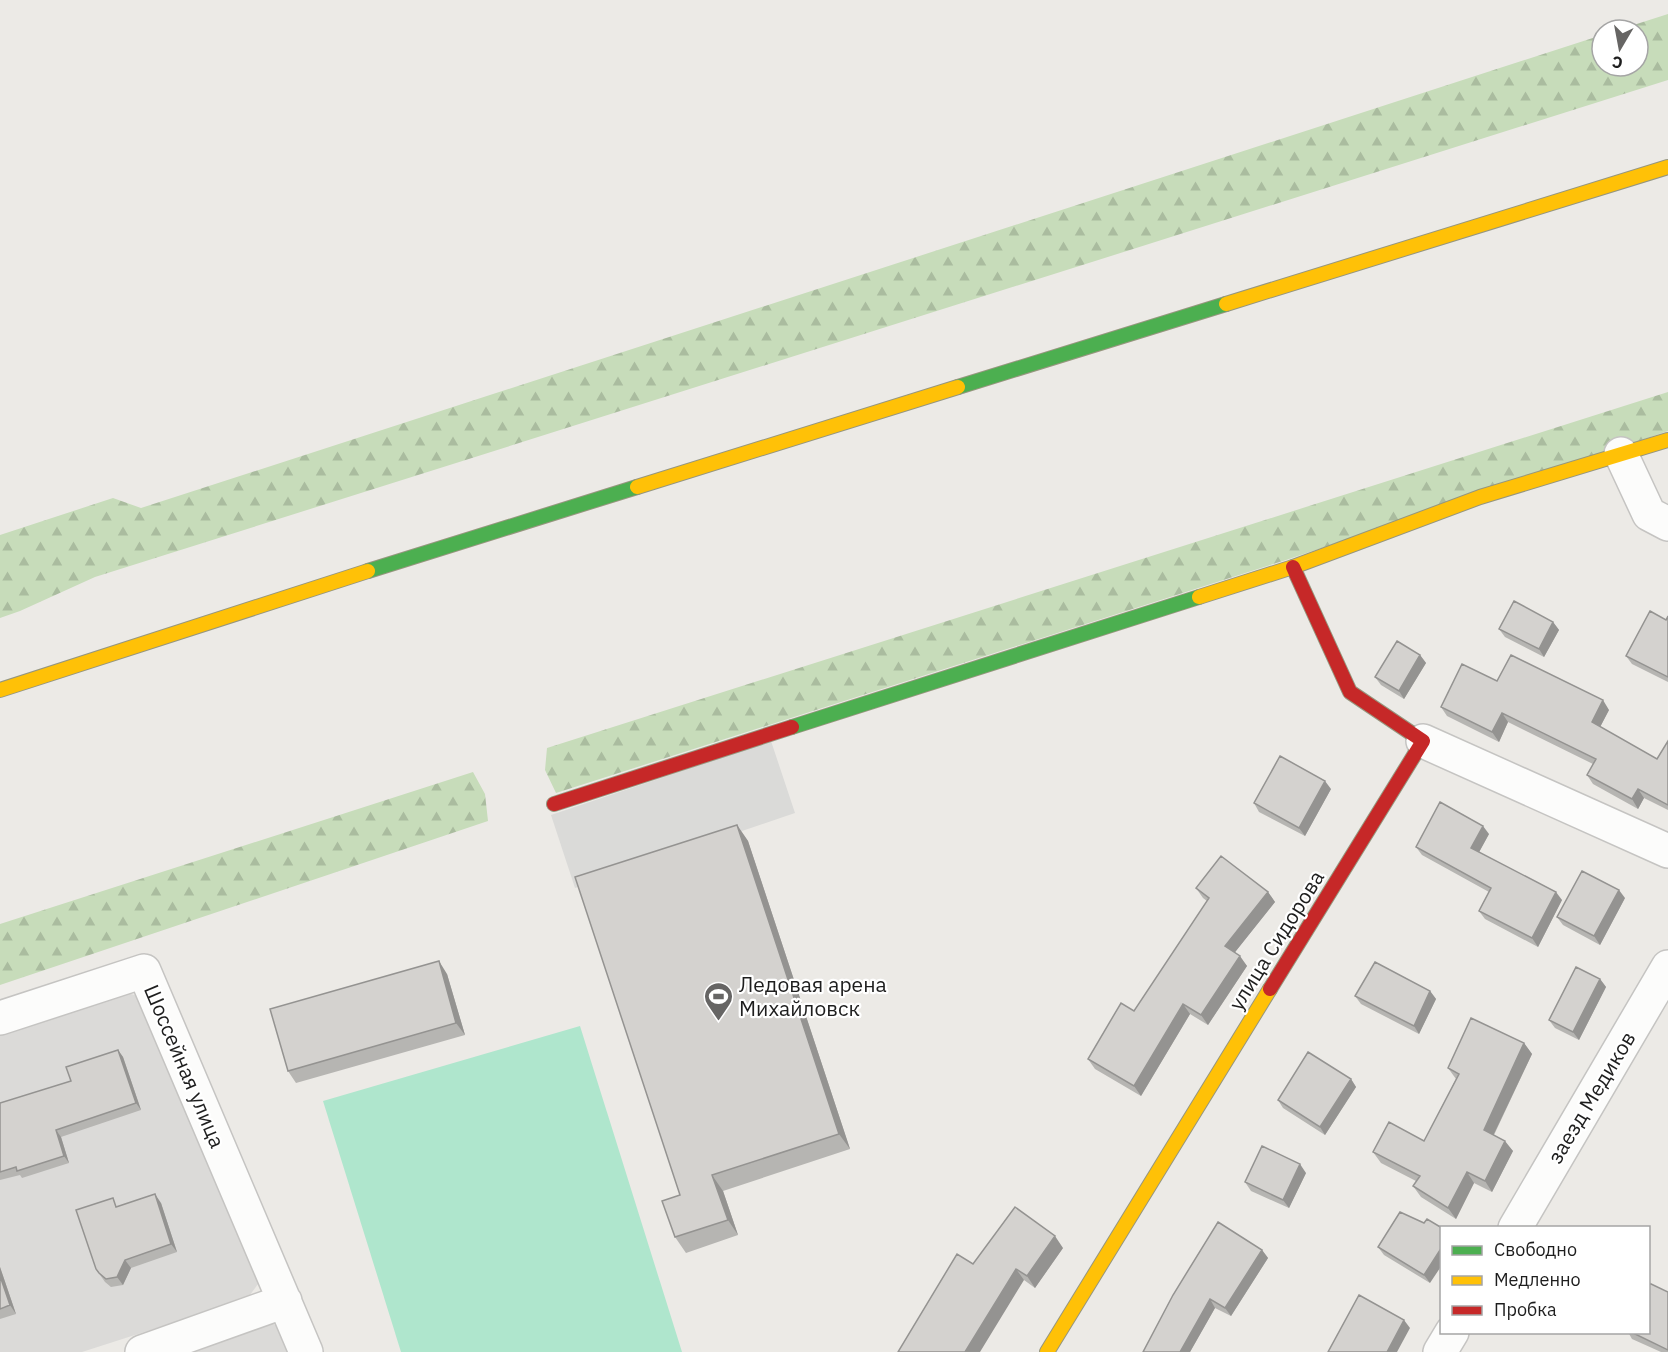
<svg xmlns="http://www.w3.org/2000/svg" width="1668" height="1352" font-family="'IBM Plex Sans',sans-serif">
  <defs>
    <pattern id="forest-firs" width="22" height="20" patternUnits="userSpaceOnUse" patternTransform="scale(1.5)"><rect width="22" height="20" fill="#c7dcba"/><path d="M5 1l3.5 6h-7zM16 11l3.5 6h-7z" fill="#aabc9f"/></pattern>
  </defs>
  <rect width="100%" height="100%" fill="#eceae6"/>
  <path fill="#dbdad8" d="M 124,992 L 145,998 L 264,1276 L 247,1299 L 82,1352 L 0,1352 L 0,1033 Z
    M 267,1322 L 285,1328 L 294,1352 L 178,1352 Z"/>
  <path fill="#dadad8" d="M 771,741 L 795,813 L 575,888 L 551,815 Z"/>
  <path fill="url(#forest-firs)" d="M 1668,14 L 1668,80 L 95,577 L 20,611 L 0,618 L 0,535 L 113,498 L 141,508 L 1602,35 L 1602,66 L 1638,66 L 1638,30 L 1618,30 Z
    M 1668,392 L 1668,431 L 1286,560 L 556,793 L 545,770 L 547,748 Z
    M 473,772 L 485,794 L 488,821 L 0,985 L 0,924 Z"/>
  <path fill="#afe6cd" d="M 580,1026 L 682,1352 L 401,1352 L 323,1101 Z"/>
  <g fill="none" stroke-linecap="round" stroke-linejoin="round">
    <defs>
      <path id="street" d="M 1621,454 L 1649,514 L 1668,524
        M 1423,741 L 1668,851
        M 0,1018 L 144,971 L 306,1352
        M 1515,1228 L 1668,967
        M 142,1352 L 285,1301
        M 1440,1352 L 1452,1332"/>
      <path id="fast" d="M 958,387 L 1226,304
        M 368,571 L 637,487
        M 792,727 L 1199,597"/>
      <path id="slow" d="M 1226,304 L 1668,167
        M 637,487 L 958,387
        M 1199,597 L 1293,567 L 1480,497 L 1668,440
        M 0,690 L 368,571
        M 1047,1352 L 1270,989"/>
      <path id="jam" d="M 554,804 L 792,727
        M 1270,989 L 1423,741 L 1350,692 L 1293,567"/>
    </defs>
    <use href="#street" stroke="#c5c4c2" stroke-width="36"/>
    <use href="#fast" stroke="#96967e" stroke-width="16"/>
    <use href="#slow" stroke="#96967e" stroke-width="16"/>
    <use href="#jam" stroke="#96967e" stroke-width="16"/>
    <use href="#street" stroke="#fcfcfb" stroke-width="33"/>
    <use href="#fast" stroke="#4caf50" stroke-width="14"/>
    <use href="#slow" stroke="#ffc107" stroke-width="14"/>
    <use href="#jam" stroke="#c62828" stroke-width="14"/>
  </g>
  <path fill="#b6b5b2" d="M 1668,616 L 1668,682 L 1632,664 L 1626,656 L 1666,620 Z
    M 1553,622 L 1559,630 L 1544,657 L 1505,637 L 1499,629 Z
    M 1420,655 L 1426,663 L 1404,699 L 1381,685 L 1375,677 Z
    M 1497,681 L 1609,710 L 1600,727 L 1657,759 L 1668,741 L 1668,810 L 1644,798 L 1638,809 L 1593,784 L 1587,775 L 1593,764 L 1508,722 L 1499,742 L 1447,716 L 1441,707 Z
    M 1331,789 L 1305,836 L 1259,812 L 1254,803 Z
    M 737,825 L 748,841 L 850,1149 L 723,1191 L 738,1235 L 686,1253 L 675,1237 L 680,1195 Z
    M 1489,834 L 1479,852 L 1562,900 L 1538,947 L 1485,919 L 1479,911 L 1489,892 L 1422,855 L 1416,847 Z
    M 1196,888 L 1268,892 L 1275,902 L 1235,952 L 1247,966 L 1208,1025 L 1190,1014 L 1141,1096 L 1095,1069 L 1088,1059 L 1134,1011 L 1207,901 L 1203,898 Z
    M 1625,898 L 1600,945 L 1563,925 L 1557,917 Z
    M 447,974 L 465,1035 L 296,1083 L 288,1071 Z
    M 1600,979 L 1606,987 L 1579,1040 L 1555,1028 L 1549,1020 Z
    M 1430,991 L 1436,999 L 1419,1034 L 1361,1004 L 1355,996 Z
    M 1524,1043 L 1532,1054 L 1494,1135 L 1513,1151 L 1492,1192 L 1474,1183 L 1456,1219 L 1421,1197 L 1413,1186 L 1416,1181 L 1381,1163 L 1373,1152 L 1424,1141 L 1456,1079 L 1448,1068 Z
    M 118,1050 L 123,1057 L 141,1110 L 61,1137 L 69,1163 L 22,1178 L 20,1175 L 0,1180 L 0,1103 L 71,1081 Z
    M 1351,1079 L 1356,1087 L 1325,1135 L 1283,1108 L 1278,1100 Z
    M 1306,1173 L 1289,1208 L 1251,1191 L 1245,1182 Z
    M 161,1203 L 177,1252 L 131,1268 L 123,1285 L 111,1287 L 105,1282 L 96,1269 L 118,1206 Z
    M 1424,1223 L 1430,1283 L 1384,1255 L 1378,1247 Z
    M 1063,1248 L 1035,1288 L 1024,1280 L 973,1264 Z
    M 1262,1250 L 1268,1258 L 1231,1316 L 1215,1308 L 1190,1352 L 1143,1352 Z
    M 0,1267 L 16,1314 L 0,1319 Z
    M 1668,1292 L 1668,1352 L 1661,1352 L 1632,1339 L 1628,1332 L 1648,1332 Z"/>
  <path fill="#949391" d="M 1553,622 L 1559,630 L 1544,657 L 1539,649 Z
    M 1420,655 L 1426,663 L 1404,699 L 1399,691 Z
    M 1603,700 L 1609,710 L 1598,731 L 1592,722 Z
    M 1502,713 L 1508,722 L 1499,742 L 1492,732 Z
    M 1325,781 L 1331,789 L 1305,836 L 1299,828 Z
    M 1638,789 L 1644,798 L 1638,809 L 1632,799 Z
    M 737,825 L 748,841 L 850,1149 L 839,1134 Z
    M 1483,826 L 1489,834 L 1477,856 L 1471,848 Z
    M 1619,890 L 1625,898 L 1600,945 L 1594,936 Z
    M 1268,892 L 1275,902 L 1232,956 L 1225,946 Z
    M 1556,892 L 1562,900 L 1538,947 L 1532,938 Z
    M 1240,956 L 1247,966 L 1208,1025 L 1201,1015 Z
    M 439,961 L 447,974 L 465,1035 L 456,1023 Z
    M 1600,979 L 1606,987 L 1579,1040 L 1573,1032 Z
    M 1430,991 L 1436,999 L 1419,1034 L 1414,1026 Z
    M 1183,1004 L 1190,1014 L 1141,1096 L 1134,1086 Z
    M 1524,1043 L 1532,1054 L 1491,1140 L 1484,1130 Z
    M 118,1050 L 123,1057 L 141,1110 L 136,1103 Z
    M 1351,1079 L 1356,1087 L 1325,1135 L 1320,1127 Z
    M 56,1130 L 61,1137 L 69,1163 L 64,1156 Z
    M 1505,1141 L 1513,1151 L 1492,1192 L 1485,1181 Z
    M 1300,1164 L 1306,1173 L 1289,1208 L 1283,1200 Z
    M 1467,1172 L 1474,1183 L 1456,1219 L 1448,1208 Z
    M 712,1175 L 723,1191 L 738,1235 L 728,1220 Z
    M 155,1194 L 161,1203 L 177,1252 L 171,1244 Z
    M 1055,1236 L 1063,1248 L 1035,1288 L 1027,1276 Z
    M 1442,1247 L 1442,1265 L 1430,1283 L 1424,1275 Z
    M 1262,1250 L 1268,1258 L 1231,1316 L 1225,1308 Z
    M 125,1260 L 131,1268 L 123,1285 L 117,1277 Z
    M 0,1267 L 16,1314 L 10,1305 L 0,1276 Z
    M 1016,1269 L 1024,1280 L 980,1352 L 965,1352 Z
    M 1210,1299 L 1215,1308 L 1190,1352 L 1180,1352 Z
    M 1404,1320 L 1410,1328 L 1397,1352 L 1387,1352 Z"/>
  <path fill="#d4d2cf" stroke="#949391" stroke-width="1.5" d="M 1514,601 L 1553,622 L 1539,649 L 1499,629 Z
    M 1650,611 L 1666,620 L 1668,616 L 1668,677 L 1626,656 Z
    M 1397,641 L 1420,655 L 1399,691 L 1375,677 Z
    M 1511,655 L 1603,700 L 1592,722 L 1657,759 L 1668,741 L 1668,805 L 1638,789 L 1632,799 L 1587,775 L 1596,759 L 1502,713 L 1492,732 L 1441,707 L 1462,664 L 1497,681 Z
    M 1280,756 L 1325,781 L 1299,828 L 1254,803 Z
    M 1440,802 L 1483,826 L 1471,848 L 1556,892 L 1532,938 L 1479,911 L 1491,888 L 1416,847 Z
    M 737,825 L 839,1134 L 712,1175 L 728,1220 L 675,1237 L 662,1201 L 680,1195 L 575,877 Z
    M 1221,856 L 1268,892 L 1225,946 L 1240,956 L 1201,1015 L 1183,1004 L 1134,1086 L 1088,1059 L 1121,1003 L 1134,1011 L 1209,898 L 1196,888 Z
    M 1582,871 L 1619,890 L 1594,936 L 1557,917 Z
    M 439,961 L 456,1023 L 288,1071 L 270,1009 Z
    M 1375,962 L 1430,991 L 1414,1026 L 1355,996 Z
    M 1576,967 L 1600,979 L 1573,1032 L 1549,1020 Z
    M 1471,1018 L 1524,1043 L 1484,1130 L 1505,1141 L 1485,1181 L 1467,1172 L 1448,1208 L 1413,1186 L 1420,1176 L 1373,1152 L 1389,1122 L 1424,1141 L 1459,1074 L 1448,1068 Z
    M 118,1050 L 136,1103 L 56,1130 L 64,1156 L 17,1171 L 16,1167 L 0,1172 L 0,1103 L 71,1081 L 66,1067 Z
    M 1308,1052 L 1351,1079 L 1320,1127 L 1278,1100 Z
    M 1262,1146 L 1300,1164 L 1283,1200 L 1245,1182 Z
    M 155,1194 L 171,1244 L 125,1260 L 117,1277 L 106,1279 L 99,1273 L 96,1269 L 76,1210 L 113,1198 L 116,1207 Z
    M 1015,1207 L 1055,1236 L 1027,1276 L 1016,1269 L 965,1352 L 898,1352 L 957,1254 L 973,1264 Z
    M 1400,1212 L 1424,1223 L 1427,1219 L 1442,1228 L 1442,1247 L 1424,1275 L 1378,1247 Z
    M 1218,1222 L 1262,1250 L 1225,1308 L 1210,1299 L 1180,1352 L 1143,1352 L 1173,1295 Z
    M 0,1276 L 10,1305 L 0,1309 Z
    M 1649,1283 L 1668,1292 L 1668,1350 L 1631,1332 L 1648,1332 Z
    M 1359,1295 L 1404,1320 L 1387,1352 L 1328,1352 Z"/>
  <defs>
    <symbol id="stadium-pin" viewBox="-11 -11 22 30"><path d="M0 17L-7.5 6A9.5 9.5 0 1 1 7.5 6Z" fill="#666564" stroke="#fff"/><path d="M0-5a6.5 5 0 1 0 0 10a6.5 5 0 1 0 0-10ZM-3.5-1.8h7v3.6h-7Z" fill="#fff"/></symbol>
  </defs>
  <g fill-rule="evenodd">
    <use href="#stadium-pin" x="702" y="980" width="33" height="45"/>
  </g>
  <g text-anchor="middle" dominant-baseline="central" stroke-width="4.5" stroke-linejoin="round" paint-order="stroke">
    <g font-size="21" fill="#1e1e1e" stroke="#fff">
      <text transform="translate(1276 940) rotate(-58)">улица Сидорова</text>
      <text transform="translate(185 1066) rotate(67)">Шоссейная улица</text>
      <text transform="translate(1591 1097) rotate(-59)">заезд Медиков</text>
    </g>
    <g font-size="21" fill="#1e1e1e" stroke="#fff" text-anchor="start">
      <text x="739" y="984">Ледовая арена<tspan x="739" dy="24">Михайловск</tspan></text>
    </g>
  </g>
  <rect x="1440" y="1226" width="210" height="108" fill="#ffffff" stroke="#a5a5a5" stroke-width="1.5"/>
  <rect x="1452" y="1246" width="30" height="9" fill="#4caf50" stroke="#a5a5a5" stroke-width="1.5"/>
  <text x="1494" y="1256" font-size="18" fill="#1e1e1e">Свободно</text>
  <rect x="1452" y="1276" width="30" height="9" fill="#ffc107" stroke="#a5a5a5" stroke-width="1.5"/>
  <text x="1494" y="1286" font-size="18" fill="#1e1e1e">Медленно</text>
  <rect x="1452" y="1306" width="30" height="9" fill="#c62828" stroke="#a5a5a5" stroke-width="1.5"/>
  <text x="1494" y="1316" font-size="18" fill="#1e1e1e">Пробка</text>
  <g transform="translate(1620 48) rotate(190)"><circle r="28" fill="#ffffff" stroke="#a5a5a5" stroke-width="1.5"/>
  <path d="M0-4.5L10 22L0 15L-10 22Z" fill="#666564"/>
  <text y="-9" font-size="16" font-weight="bold" text-anchor="middle" fill="#1e1e1e">С</text>
  </g>
</svg>
